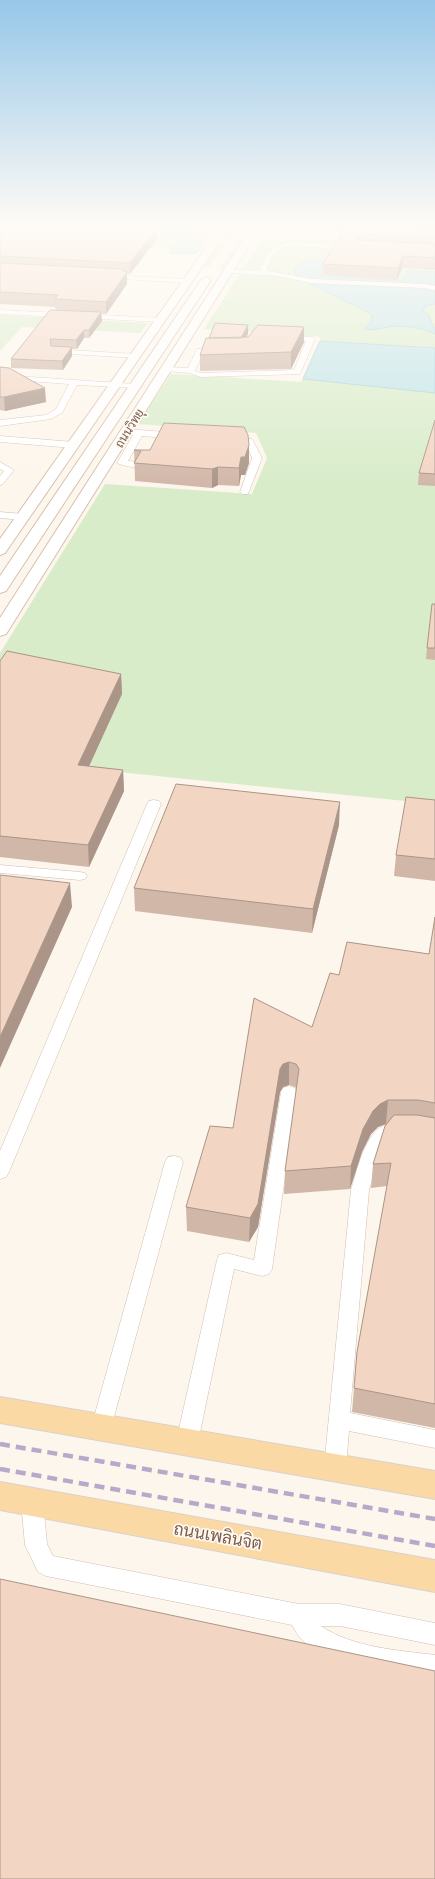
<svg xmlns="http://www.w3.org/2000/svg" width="435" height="1879" font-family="Cabin,Sarabun,sans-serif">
  <rect width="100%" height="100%" fill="#fdf6ec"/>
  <path fill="#d8ecc9" d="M 181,227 L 178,232 L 183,232 L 173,249 L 150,248 L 155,242 L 136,231 Z
    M 226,233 L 233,234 L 208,268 L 202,268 Z
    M 242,233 L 248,235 L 226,269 L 219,269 L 228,255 L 235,249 Z
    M 265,235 L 435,242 L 435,804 L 0,760 L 0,653 L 105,484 L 252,494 L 267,458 L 256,433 L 138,424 L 171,374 L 301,382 L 321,337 L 204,329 Z
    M 0,315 L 148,323 L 140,333 L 22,327 L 0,351 Z"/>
  <path fill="#bfe3e8" stroke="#a5d3da" d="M 183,232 L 211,234 L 196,254 L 170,253 Z
    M 319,260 L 327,263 L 320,276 L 401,281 L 409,270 L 435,272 L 435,304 L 426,306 L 423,311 L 429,315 L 433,327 L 435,328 L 435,334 C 423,328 409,326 395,326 C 385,327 375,331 364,329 L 371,322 L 372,315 L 368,312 L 304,281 L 295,274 L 294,269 C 301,261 309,260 319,260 Z
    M 320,341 L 435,348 L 435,393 L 303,379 Z"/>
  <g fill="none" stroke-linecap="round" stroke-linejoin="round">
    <defs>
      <path id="lane" d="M 255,228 L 360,233 L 363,235 L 360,237 L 253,231 L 252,230 Z
        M 298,242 L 324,244 L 341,248 L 338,250 C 323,248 287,240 275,252 C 271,256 269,263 267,269 L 269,271 L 311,279 L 424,284 L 435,286 L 435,290 L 424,288 L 311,283 L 278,276 L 229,273 L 226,271 L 229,269 L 261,271 L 260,269 C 269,248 274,243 298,242 Z
        M 107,275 L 188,279 L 191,281 L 188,283 L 105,278 L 105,276 Z
        M 0,310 L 161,318 L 165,320 L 161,322 L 0,314 Z
        M 281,335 L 311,337 L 315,339 L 300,374 L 201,377 L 189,373 L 167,371 L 163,369 L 167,367 L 188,368 L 197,349 L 224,349 L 224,353 L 203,353 L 195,371 L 201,373 L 294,370 L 306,341 L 284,339 L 280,337 Z
        M 52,349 L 136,354 L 140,356 L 136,358 L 55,353 L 52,353 Z
        M 0,375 L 135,384 L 139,386 L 135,388 L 77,385 L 62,413 L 51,419 L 0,426 L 0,420 L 46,415 L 56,409 L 69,384 L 0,379 Z
        M 127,429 L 179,433 L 183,436 L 179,439 L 142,436 L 128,461 L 143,462 L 147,455 L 150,454 L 155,457 C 153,460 152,464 150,466 C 146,470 121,466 117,463 L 133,435 L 124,434 L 123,432 Z
        M 0,436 L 74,442 L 78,445 L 74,448 L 0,442 Z
        M 229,436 L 252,439 L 262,458 L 248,494 L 242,494 L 240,492 L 252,458 L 246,443 L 226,441 L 226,437 Z
        M 0,462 L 14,470 L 3,484 L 0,485 L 0,476 L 4,471 L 0,469 Z
        M 0,512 L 23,514 L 28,517 L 23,520 L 0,518 Z
        M 154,800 L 159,801 L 161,804 L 9,1172 L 6,1177 L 0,1179 L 0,1151 L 147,804 L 149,801 Z
        M 0,865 L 80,872 L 85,873 L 87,876 L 85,879 L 80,880 L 0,873 Z
        M 289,1086 L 295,1088 L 297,1092 L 272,1269 L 269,1274 L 262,1276 L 234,1269 L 198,1442 L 194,1448 L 187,1451 L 180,1448 L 176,1442 L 217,1260 L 219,1255 L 226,1253 L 254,1260 L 281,1092 L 283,1088 Z
        M 386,1125 L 415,1125 L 435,1128 L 435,1140 L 415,1137 L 391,1137 L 382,1149 L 369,1190 L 350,1413 L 435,1430 L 435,1448 L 349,1431 L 346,1468 L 343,1475 L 335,1477 L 327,1475 L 324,1468 L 351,1190 C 357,1171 365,1131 386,1125 Z
        M 174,1156 L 180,1157 L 183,1162 L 111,1428 L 108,1434 L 101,1437 L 94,1434 L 91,1428 L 165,1162 L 168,1157 Z
        M 32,1492 L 40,1495 L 43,1502 L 47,1544 L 53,1556 L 299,1604 L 340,1604 L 435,1623 L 435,1645 L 340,1626 L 321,1626 C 354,1648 397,1650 435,1655 L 435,1679 C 400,1674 328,1666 302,1640 C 298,1636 295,1630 292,1625 L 46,1576 L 38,1572 L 25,1545 L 21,1502 L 24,1495 Z"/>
      <path id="secondary" d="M 222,225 L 231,225 L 5,553 L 0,555 L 0,539 Z
        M 253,225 L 262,225 L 8,631 L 6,634 L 0,636 L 0,618 Z
        M 206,277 L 211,280 L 8,588 L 6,591 L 0,593 L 0,576 L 201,280 Z"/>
      <path id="primary" d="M 0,1397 L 435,1471 L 435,1499 L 0,1423 Z
        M 0,1482 L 435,1560 L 435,1592 L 0,1510 Z"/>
    </defs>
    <use href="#lane" stroke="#d1beb0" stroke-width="1"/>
    <use href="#secondary" stroke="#d6c0b0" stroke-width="2"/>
    <use href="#primary" stroke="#dad1cd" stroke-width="2"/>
    <use href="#lane" fill="#fff" fill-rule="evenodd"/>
    <use href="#secondary" fill="#fff" fill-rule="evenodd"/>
    <use href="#primary" fill="#fbd9a5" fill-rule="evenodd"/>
    <path stroke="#b9a8c9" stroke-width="4.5" stroke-dasharray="10 6" stroke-linecap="butt" d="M 0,1444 L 435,1519
      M 0,1469 L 435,1546"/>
    <path stroke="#d9b8a5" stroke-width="1" stroke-dasharray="0.5 1.5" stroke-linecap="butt" d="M 202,252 L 250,254"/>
  </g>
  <path fill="#d1b7a8" d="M 277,225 L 435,225 L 435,270 L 402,268 L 397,280 L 323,275 L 323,264 L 340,238 L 340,235 L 342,231 L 277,228 Z
    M 0,229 L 157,239 L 130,274 L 127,274 L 127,284 L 106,314 L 101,314 L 102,321 L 89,338 L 84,338 L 77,349 L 72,349 L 72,356 L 63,370 L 11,368 L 11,359 L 56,310 L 55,307 L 0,304 Z
    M 248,325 L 248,334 L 246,338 L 304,342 L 291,369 L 200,371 L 200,355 L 209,338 Z
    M 0,367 L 46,402 L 5,411 L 0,410 Z
    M 435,420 L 435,486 L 418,485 L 419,473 Z
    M 134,450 L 249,463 L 245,475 L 241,475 L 239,486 L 218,485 L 212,488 L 135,481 Z
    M 435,604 L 435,660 L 426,659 L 427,648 Z
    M 0,661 L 121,674 L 122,694 L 89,766 L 123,770 L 124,791 L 89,867 L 0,857 Z
    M 435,800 L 435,881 L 394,876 L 396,855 Z
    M 339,825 L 312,933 L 135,911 L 134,888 Z
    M 435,917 L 435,1428 L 352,1412 L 357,1352 L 387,1186 L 371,1188 L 373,1164 L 388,1124 L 386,1124 L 378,1127 L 371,1134 L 362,1152 L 350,1189 L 284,1194 L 285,1171 L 297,1089 L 295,1087 L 289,1085 L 283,1087 L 280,1092 L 258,1227 L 249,1242 L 187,1231 L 186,1207 L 233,1128 L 312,1027 L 339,975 L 429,954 Z"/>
  <path fill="#aa9588" d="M 157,228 L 157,239 L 130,274 L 130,263 Z
    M 360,234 L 359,246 L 355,237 Z
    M 403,256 L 402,268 L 397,280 L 398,268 Z
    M 124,269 L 125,275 L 127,272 L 127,284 L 106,314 L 106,302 Z
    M 101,312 L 102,321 L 89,338 L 89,330 Z
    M 248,325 L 248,334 L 241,347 L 241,338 Z
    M 304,327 L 304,342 L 291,369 L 291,352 Z
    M 84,330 L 84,338 L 77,349 L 76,340 Z
    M 72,347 L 72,356 L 63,370 L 62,361 Z
    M 45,388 L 46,402 L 5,411 L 4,397 Z
    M 249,445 L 249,463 L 245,475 L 241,475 L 239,486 L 239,468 L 241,457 Z
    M 218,467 L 218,485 L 212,488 L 212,469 Z
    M 121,674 L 122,694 L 80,786 L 78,765 Z
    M 123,770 L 124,791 L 89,867 L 88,845 Z
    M 340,802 L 339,825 L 312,933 L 313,909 Z
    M 70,883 L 72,907 L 0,1068 L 0,1037 Z
    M 289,1062 L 289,1085 L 283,1087 L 280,1092 L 258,1227 L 249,1242 L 250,1218 L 280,1069 L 283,1064 Z
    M 388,1100 L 386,1124 L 378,1127 L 371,1134 L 362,1152 L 350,1189 L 351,1166 L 363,1129 L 373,1111 L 380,1104 Z"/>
  <path fill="#f3d5c3" stroke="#aa9588" d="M 7,225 L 103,225 L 157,228 L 130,263 L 0,256 L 0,229 L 3,229 Z
    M 345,226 L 435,231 L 435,237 L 360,234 L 355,237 L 357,240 L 435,244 L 435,258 L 403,256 L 398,268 L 323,264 L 337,240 L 343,237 L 340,235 Z
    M 0,263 L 124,269 L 123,271 L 127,272 L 106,302 L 55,299 L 58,295 L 0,292 Z
    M 50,310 L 101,312 L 89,330 L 84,330 L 76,340 L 50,339 L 51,346 L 72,347 L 62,361 L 11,359 Z
    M 215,323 L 248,325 L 241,338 L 209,338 Z
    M 258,325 L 304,327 L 291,352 L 200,355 L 206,338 L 248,337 Z
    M 0,367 L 9,368 L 45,388 L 4,397 L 0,397 Z
    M 435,420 L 435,474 L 419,473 Z
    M 164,423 L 244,427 L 248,435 L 249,445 L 245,457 L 241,457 L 239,468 L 218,467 L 212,469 L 134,463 L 141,451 L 134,450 L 150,450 Z
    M 432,604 L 435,604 L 435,648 L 427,648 Z
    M 7,651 L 121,674 L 78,765 L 123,770 L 88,845 L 0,836 L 0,661 Z
    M 176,784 L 340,802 L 313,909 L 134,888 Z
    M 406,797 L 435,800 L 435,859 L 396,855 Z
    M 0,875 L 70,883 L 0,1037 Z
    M 435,917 L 435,1103 L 418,1100 L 388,1100 L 380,1104 L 373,1111 L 363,1129 L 351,1166 L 285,1171 L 299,1069 L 296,1064 L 289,1062 L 283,1064 L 280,1069 L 258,1204 L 250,1218 L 186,1207 L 210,1126 L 233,1128 L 254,998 L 312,1027 L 330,973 L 339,975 L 347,942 L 429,954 Z
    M 394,1115 L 417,1115 L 435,1118 L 435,1404 L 354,1388 L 357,1352 L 391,1163 L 373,1164 L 385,1126 Z
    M 0,1579 L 435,1671 L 435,1879 L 0,1879 Z"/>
  <linearGradient id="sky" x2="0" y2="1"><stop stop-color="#97c7e8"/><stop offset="0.46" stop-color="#fefbf6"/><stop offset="1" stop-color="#fefbf6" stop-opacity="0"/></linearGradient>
  <rect width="435" height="489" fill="url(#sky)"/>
  <g text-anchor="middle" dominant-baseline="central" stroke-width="3.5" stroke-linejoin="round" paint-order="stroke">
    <g font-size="12" fill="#7a5c4d" stroke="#fffaf3">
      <text transform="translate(129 428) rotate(-58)">ถนนวิทยุ</text>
    </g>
    <g font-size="17" fill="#7a5c4d" stroke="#fffaf3">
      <text transform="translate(218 1536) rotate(10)">ถนนเพลินจิต</text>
    </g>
  </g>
</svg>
